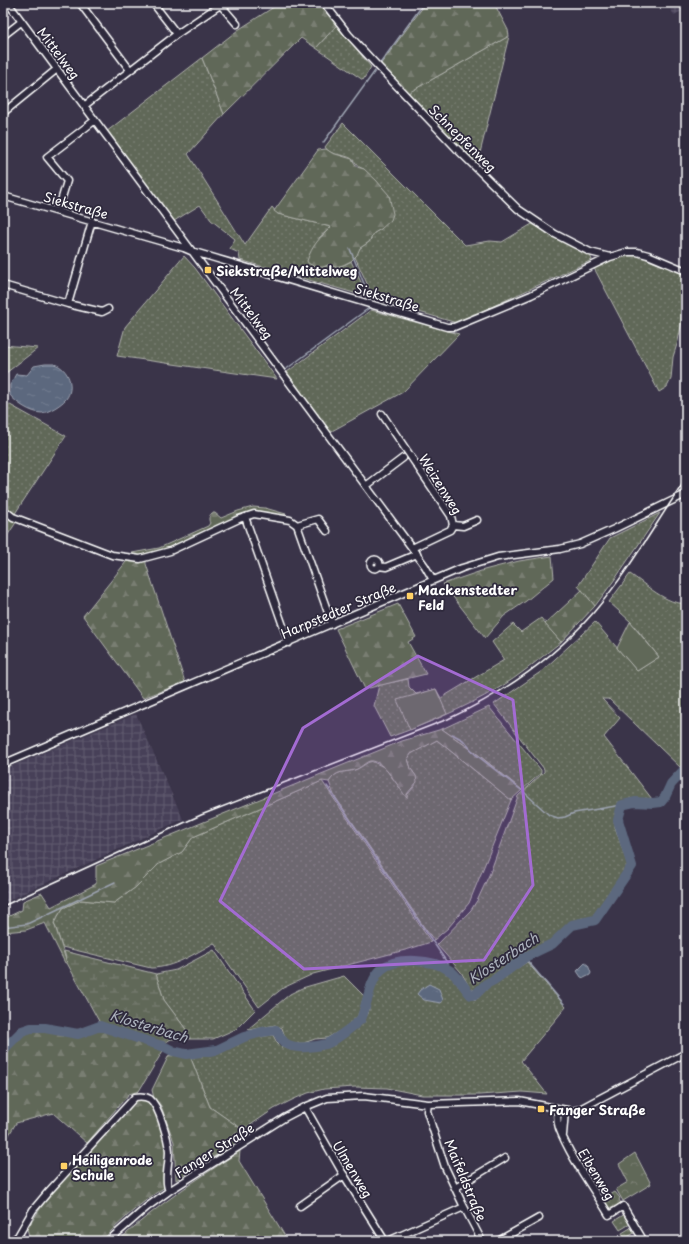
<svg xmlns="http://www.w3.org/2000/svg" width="689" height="1244" font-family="'Playpen Sans',sans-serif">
  <defs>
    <pattern id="industrial-grid" width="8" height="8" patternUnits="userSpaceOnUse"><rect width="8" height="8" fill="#474058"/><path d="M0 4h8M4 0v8" fill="none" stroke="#635d71"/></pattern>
    <pattern id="grass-dots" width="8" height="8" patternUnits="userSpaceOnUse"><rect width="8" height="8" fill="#616759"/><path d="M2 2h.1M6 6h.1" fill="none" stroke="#797e72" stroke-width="1.8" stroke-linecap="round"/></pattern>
    <pattern id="forest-firs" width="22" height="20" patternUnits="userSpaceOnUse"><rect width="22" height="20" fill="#616759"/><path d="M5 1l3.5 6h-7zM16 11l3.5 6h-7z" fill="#797e72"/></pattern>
    <pattern id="wetland-marsh" width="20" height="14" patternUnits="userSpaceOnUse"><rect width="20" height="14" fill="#616759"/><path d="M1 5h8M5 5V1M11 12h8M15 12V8" fill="none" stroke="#797e72"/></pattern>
    <pattern id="park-crowns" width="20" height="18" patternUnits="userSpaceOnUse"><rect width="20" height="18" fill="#616759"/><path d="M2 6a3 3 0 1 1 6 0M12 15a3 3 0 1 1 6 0" fill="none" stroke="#797e72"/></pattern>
    <pattern id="water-ripples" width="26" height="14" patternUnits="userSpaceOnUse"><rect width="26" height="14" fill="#5b677e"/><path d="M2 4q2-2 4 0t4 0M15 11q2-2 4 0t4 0" fill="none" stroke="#747e91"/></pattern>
  </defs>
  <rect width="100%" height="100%" fill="#3a3449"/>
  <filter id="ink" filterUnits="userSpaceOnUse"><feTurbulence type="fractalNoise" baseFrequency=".025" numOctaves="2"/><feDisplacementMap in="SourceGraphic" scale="8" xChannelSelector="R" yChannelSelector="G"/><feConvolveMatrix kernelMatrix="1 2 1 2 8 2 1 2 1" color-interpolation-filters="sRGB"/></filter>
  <g filter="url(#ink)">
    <path fill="url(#industrial-grid)" d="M 667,3 L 686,3 L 686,9 L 674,15 Z
      M 136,714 L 183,819 L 3,903 L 3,770 Z"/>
    <path fill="url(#grass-dots)" stroke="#b0b3ac" d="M 337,25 L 371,67 L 363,80 L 316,48 Z
      M 509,36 L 477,165 L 408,93 Z
      M 202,58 L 224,114 L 188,154 L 245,245 L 272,207 L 278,214 L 331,227 L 319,238 L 323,267 C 328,265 332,267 337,267 C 342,266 347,264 351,261 L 368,297 L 240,260 L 239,253 L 230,249 L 235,239 L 211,220 L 200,205 L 174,221 L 106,132 Z
      M 343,123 L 465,245 L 490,241 L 502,242 L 532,224 L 590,255 L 592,260 L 457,323 L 374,299 L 355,257 L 360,248 L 369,242 L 374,233 L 381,229 L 364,169 C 355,166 358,163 352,159 C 343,153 331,157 325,147 Z
      M 629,254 L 636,255 L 686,275 L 686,301 L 678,341 L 673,357 L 671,379 L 667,387 L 659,392 L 594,268 L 611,259 Z
      M 184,256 L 195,268 L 277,379 L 117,356 L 125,327 Z
      M 371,310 L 459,334 L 403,392 L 330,432 L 287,372 Z
      M 3,345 L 38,348 L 6,373 L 3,384 Z
      M 3,401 L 66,436 L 14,515 L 3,507 Z
      M 660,513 L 615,579 L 595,606 L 578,586 L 610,538 Z
      M 630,574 C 644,583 668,606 686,603 L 686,766 L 682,769 L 609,699 L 602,699 L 620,718 L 604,737 L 652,799 L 635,799 L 618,805 L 615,827 L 628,866 L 594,919 L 572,923 L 550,942 L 526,953 L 476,991 L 470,988 L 461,972 L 437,945 L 471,910 L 478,899 L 490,873 L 518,796 L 544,772 L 544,769 L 494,704 L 542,671 L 595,622 L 637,671 L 659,657 L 631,622 L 609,602 Z
      M 541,618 L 561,642 C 540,658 520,676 497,689 C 464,708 425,725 390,737 L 374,706 L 379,685 L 408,679 L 409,687 L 416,694 L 436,689 L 441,698 L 504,660 L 492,642 L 513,624 L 521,632 Z
      M 489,707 L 541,770 L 541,773 L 522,790 L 476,753 L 442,729 Z
      M 437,740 L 511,800 L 469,903 L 448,928 L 434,940 L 426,930 L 334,795 L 329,782 C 338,768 346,774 357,769 C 362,767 366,763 371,761 L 384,767 L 407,797 L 407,795 L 415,786 L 416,776 L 411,769 L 408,759 L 410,754 Z
      M 322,781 L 431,942 L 409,949 L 313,974 L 283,988 L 259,1007 L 214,943 C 194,954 173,968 151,968 L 62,947 L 54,922 L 63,908 L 81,900 L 114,903 L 136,887 L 159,864 L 182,852 L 193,837 Z
      M 214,950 L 255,1010 L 236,1029 L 213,1039 L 190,1039 L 185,1028 L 164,1000 L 156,974 L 176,970 Z
      M 420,962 C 431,966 447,969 455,978 C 463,986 464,996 476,1000 L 488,987 L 527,962 L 566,1007 L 521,1061 L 547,1094 L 522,1092 L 479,1095 L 422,1095 L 387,1088 L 355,1087 L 324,1089 L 308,1093 L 294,1099 L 274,1109 L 243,1130 L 210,1107 L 190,1056 L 220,1051 L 230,1048 L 251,1038 L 273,1035 L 277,1043 L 281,1047 L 289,1049 L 305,1051 L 315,1047 L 325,1047 L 346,1033 L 365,1018 L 368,1014 L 372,994 L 375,984 L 385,969 L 389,967 L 401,964 Z
      M 344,976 L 364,996 L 358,1016 L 343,1029 L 327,1038 L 315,1039 L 304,1043 L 294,1043 L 286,1040 L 282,1028 L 275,1025 L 250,1030 L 248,1029 L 290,994 L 302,988 Z
      M 615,1192 L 620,1198 L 619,1200 L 621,1203 C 611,1210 609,1210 603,1199 Z
      M 625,1214 L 630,1224 L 620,1230 L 614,1221 Z
      M 632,1227 L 636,1232 L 624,1239 L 622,1233 Z"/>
    <path fill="url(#forest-firs)" stroke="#b0b3ac" d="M 280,3 L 318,3 L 337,25 L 316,48 L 301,38 L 224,114 L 202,58 L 238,30 Z
      M 426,3 L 494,3 L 508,30 L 509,36 L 408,93 L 380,65 Z
      M 326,149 L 332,153 L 352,159 L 357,167 L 364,169 L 376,180 L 389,195 L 393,214 L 391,220 L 381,229 L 374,233 L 369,242 L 360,248 L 357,255 L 351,261 L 343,265 L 336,267 L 328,265 L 323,267 L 315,267 L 308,263 L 307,261 C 312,245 320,238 331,227 L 278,214 L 274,211 L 318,150 Z
      M 253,507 L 265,508 L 286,514 L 282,517 L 255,513 L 170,550 L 146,557 L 146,564 L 185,682 L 143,698 L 83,616 L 126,562 L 132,553 L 159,548 L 208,526 L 210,523 C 208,519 209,516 212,513 L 215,513 L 221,518 L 238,511 Z
      M 3,511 L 17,521 L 3,542 Z
      M 552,556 L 554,578 L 526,601 L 504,616 L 485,638 L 443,584 L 484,570 L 519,561 Z
      M 582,590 L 595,606 L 561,642 L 545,624 Z
      M 398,604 L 416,637 L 408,642 L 426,674 L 365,689 L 336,629 Z
      M 442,729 L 476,753 L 522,790 L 511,800 L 437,740 L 411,754 L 408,759 L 411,769 L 416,776 L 417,782 L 407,794 L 407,798 C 399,789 384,759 370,761 C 365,762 360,769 354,770 C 342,773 337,770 329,782 L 322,781 L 193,837 L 182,852 L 159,864 L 136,887 L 114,903 L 81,900 L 63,908 L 54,923 L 67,963 L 65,963 L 45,923 L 26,930 L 3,932 L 3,919 L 22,910 L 23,901 L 42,893 L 51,907 L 96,884 L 96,866 L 402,741 Z
      M 100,1027 L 164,1049 L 139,1091 L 129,1094 L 87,1143 L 53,1113 L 16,1123 L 3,1145 L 3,1054 L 19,1036 L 25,1032 L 34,1030 L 53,1031 L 79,1036 Z
      M 169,1055 L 190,1056 L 210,1107 L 243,1130 L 241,1140 L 176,1180 L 174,1142 L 161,1106 L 154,1098 L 152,1090 Z
      M 140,1099 L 149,1101 L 153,1106 L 166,1144 L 165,1187 C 141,1202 121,1221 101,1241 L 33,1241 L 30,1239 L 27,1229 L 47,1198 L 133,1103 Z
      M 240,1151 L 239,1161 L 288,1241 L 118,1241 C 157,1205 196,1180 240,1151 Z"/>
    <path fill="url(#wetland-marsh)" stroke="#b0b3ac" d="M 64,951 L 156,974 L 164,1000 L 185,1028 L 190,1039 L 171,1039 L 163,1044 L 100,1023 L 67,963 Z"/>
    <path fill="url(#park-crowns)" stroke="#b0b3ac" d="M 635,1153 L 651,1184 L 623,1201 L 616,1189 L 628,1182 L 619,1164 Z"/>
    <path fill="#616759" stroke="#b0b3ac" d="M 630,622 L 659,657 L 637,671 L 617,648 Z
      M 436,689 L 447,714 L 410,730 L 397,700 Z"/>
    <path fill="url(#water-ripples)" stroke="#9da4b2" d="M 45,364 C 48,364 51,364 54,364 C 69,368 75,388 66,399 C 61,405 49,412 42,413 C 31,413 16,403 10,395 L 10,385 L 16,374 L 27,375 L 34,366 Z
      M 585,963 L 588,965 L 591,973 L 590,975 L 584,978 L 581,977 L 577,971 Z
      M 429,984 L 439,989 L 443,1000 L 441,1003 L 424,1000 L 417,994 L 420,990 Z"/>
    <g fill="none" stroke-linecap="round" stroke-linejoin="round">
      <path stroke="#9da4b2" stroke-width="1.5" d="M 379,65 L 424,3
        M 323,143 L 375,71
        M 350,249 L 371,301
        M 285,370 L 369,308
        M 452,734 L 463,740 L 475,754 L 525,793 L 549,815 L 558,818 L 565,817 L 574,813 L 622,805
        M 327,786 L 431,939 L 448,964 L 449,970
        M 3,927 L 27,924 L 115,882
        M 525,958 L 564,1004"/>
      <path stroke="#5b677e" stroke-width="10" d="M 3,1050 L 22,1031 L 31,1028 L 45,1028 L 78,1034 L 100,1026 L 165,1047 L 173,1051 L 186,1054 L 217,1050 L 244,1037 L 262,1032 L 276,1030 C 279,1034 281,1040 285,1043 C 295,1050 315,1047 326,1044 C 334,1041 355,1025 361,1019 C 363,1016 369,991 372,984 C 374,979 378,972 382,969 C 397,956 434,960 449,970 C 457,974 464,988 471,995 L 476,994 L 486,984 L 494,980 L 527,956 L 552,944 L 572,925 L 595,920 L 632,866 L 618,820 L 622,805 L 635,802 L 653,803 L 661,802 L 665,797 L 671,784 L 686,768"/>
      <defs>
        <path id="minor" d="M 8,3 L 412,548 L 425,566 L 433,580
          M 80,3 L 130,70
          M 153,3 L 177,34
          M 219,3 L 237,24
          M 324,3 L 349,35 L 373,61 L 456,148 L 518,209 L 555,234 L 590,252 L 610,257
          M 3,36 L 21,22
          M 84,106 L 177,34 L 220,5
          M 3,113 L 57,69
          M 3,196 L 184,248 L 191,251 L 447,327 L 454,327 L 531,295 L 610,257 L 627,252 L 637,252 L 648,255 L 686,271
          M 58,211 L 67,181 L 47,157 L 94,121
          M 3,285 L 68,304 L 92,221
          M 68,304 L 102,312 L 108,309
          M 382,414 L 451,516 L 453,525 L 450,530 L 412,548
          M 366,486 L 403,458
          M 3,509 L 13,517 L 112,555 L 140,559 L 170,551 L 239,519 L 254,514 L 290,520 L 297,525 L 332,624
          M 245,517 L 289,643
          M 297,525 L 318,519 L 327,531
          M 453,525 L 463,526 L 477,520
          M370.5 564a4.5 4.5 0 1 1 9 0a4.5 4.5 0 1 1-9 0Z
          M 379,566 L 386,567 L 417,554
          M 3,764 L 462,568 L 498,557 L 560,549 L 580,544 L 614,529 L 686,494
          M 428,1104 L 427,1111 L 445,1167 L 464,1207 L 482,1241
          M 305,1107 L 342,1172 L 385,1241
          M 558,1109 C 557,1115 557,1122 559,1128 C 570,1157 593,1188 609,1215 L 623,1206 L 642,1238 L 638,1241
          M 563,1135 L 565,1111
          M 455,1188 L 505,1158
          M 300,1206 L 344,1175
          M 18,1236 L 24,1241
          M 12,1241 L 18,1236 L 33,1210 L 49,1191 L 135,1097 C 140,1096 145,1096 150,1099 C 159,1106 168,1139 169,1151 C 169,1164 164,1180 169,1191
          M 108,1241 L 147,1207 L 169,1191 L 284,1118 L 305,1107 L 327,1098 L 364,1096 L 428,1104 L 519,1101 L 572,1111 L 580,1109 L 593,1102 L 686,1053
          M 388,1241 L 464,1207
          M 498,1241 L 539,1218"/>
      </defs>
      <use href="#minor" stroke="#fff" stroke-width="9"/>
      <use href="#minor" stroke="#2f2a3d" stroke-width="6"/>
      <path stroke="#fff" stroke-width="1.5" d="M 3,906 L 201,815 L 448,719 C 504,693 554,658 594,612 C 629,571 656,523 686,479"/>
    </g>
  </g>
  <path fill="#a36bd2" fill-opacity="0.2" stroke="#a36bd2" stroke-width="3" stroke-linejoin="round" d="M 418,656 L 513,700 L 533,885 L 484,960 L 304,969 L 220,901 L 303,728 Z"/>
  <g fill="#ffd166" stroke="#2f2a3d" stroke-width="1.5">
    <rect x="204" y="266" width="8" height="8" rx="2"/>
    <rect x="406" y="592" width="8" height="8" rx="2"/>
    <rect x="537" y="1105" width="8" height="8" rx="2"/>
    <rect x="60" y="1162" width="8" height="8" rx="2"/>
  </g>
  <g text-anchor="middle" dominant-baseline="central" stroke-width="3.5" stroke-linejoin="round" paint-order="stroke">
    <g font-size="13" fill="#fff" stroke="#2f2a3d">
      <text transform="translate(59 53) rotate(53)">Mittelweg</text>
      <text transform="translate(463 138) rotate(45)">Schnepfenweg</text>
      <text transform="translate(76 205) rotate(16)">Siekstraße</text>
      <text transform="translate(387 297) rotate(17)">Siekstraße</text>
      <text transform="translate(252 313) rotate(53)">Mittelweg</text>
      <text transform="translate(441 484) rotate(58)">Weizenweg</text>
      <text transform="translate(338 610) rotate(-23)">Harpstedter Straße</text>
      <text transform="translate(214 1150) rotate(-32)">Fanger Straße</text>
      <text transform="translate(353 1169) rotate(59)">Ulmenweg</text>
      <text transform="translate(597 1174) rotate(59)">Eibenweg</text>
      <text transform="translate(466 1180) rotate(67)">Maifeldstraße</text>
    </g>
    <g font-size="13" font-weight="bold" fill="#fff" stroke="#2f2a3d" text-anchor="start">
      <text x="216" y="270">Siekstraße/Mittelweg</text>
      <text x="418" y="589">Mackenstedter<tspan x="418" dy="15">Feld</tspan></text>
      <text x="549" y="1109">Fanger Straße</text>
      <text x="72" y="1159">Heiligenrode<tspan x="72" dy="15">Schule</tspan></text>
    </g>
    <g font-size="14" font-style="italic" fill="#adb3be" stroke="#2f2a3d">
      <text transform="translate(503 958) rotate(-33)">Klosterbach</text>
      <text transform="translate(149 1026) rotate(17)">Klosterbach</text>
    </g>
  </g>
  <rect width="689" height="1244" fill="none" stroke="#2f2a3d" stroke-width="16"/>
  <rect x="8" y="8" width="673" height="1228" fill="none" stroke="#fff" stroke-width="1.5" filter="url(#ink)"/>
</svg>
